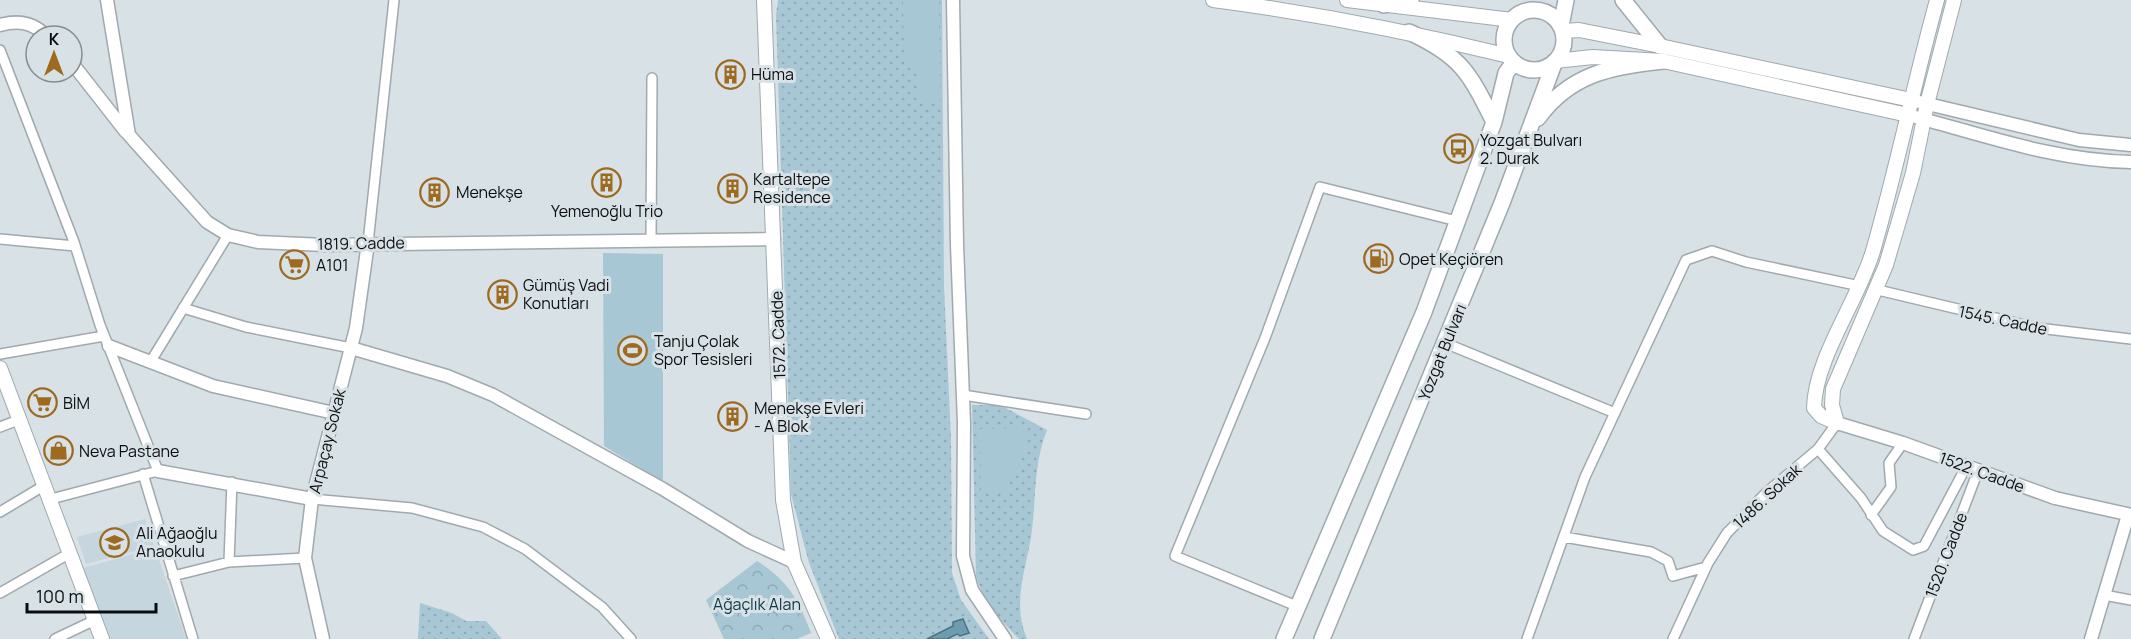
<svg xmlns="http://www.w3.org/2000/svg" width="2131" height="639" font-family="Manrope,sans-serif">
  <defs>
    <pattern id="forest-crowns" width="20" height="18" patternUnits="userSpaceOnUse" patternTransform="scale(1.5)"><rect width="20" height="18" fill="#a8c7d5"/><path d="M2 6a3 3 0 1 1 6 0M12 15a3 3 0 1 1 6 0" fill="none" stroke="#8faab6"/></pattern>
    <pattern id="park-dots" width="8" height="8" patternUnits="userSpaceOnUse" patternTransform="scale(1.5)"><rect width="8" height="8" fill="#a8c7d5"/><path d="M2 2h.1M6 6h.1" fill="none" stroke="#8faab6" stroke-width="1.8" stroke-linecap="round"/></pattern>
  </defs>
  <rect width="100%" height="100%" fill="#d8e1e5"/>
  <path fill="#c5d6de" d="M 145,519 L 154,546 L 86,564 L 77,537 Z
    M 155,548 L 186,639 L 109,639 L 83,568 Z"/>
  <path fill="url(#forest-crowns)" d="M 757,561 C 788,581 798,599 811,633 L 797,639 L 724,639 L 706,600 Z"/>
  <path fill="url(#park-dots)" d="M 778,0 L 942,0 L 944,287 L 951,438 L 952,573 L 961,600 L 989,639 L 839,639 L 809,563 L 791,494 L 776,15 Z
    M 972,405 L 1000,405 L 1047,430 C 1034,462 1036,496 1032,530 C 1027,570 1011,599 1027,639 L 1019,639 C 1002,622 981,598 976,575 Z
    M 420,603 L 452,613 L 466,621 L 486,621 L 502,639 L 418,639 Z"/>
  <path fill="#a8c7d5" d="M 903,0 L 939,0 L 940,100 L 918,100 L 917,65 L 904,65 Z
    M 603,253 L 663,254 L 663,482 L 604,446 Z
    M 1028,428 L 1028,452 L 1018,452 L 1018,473 L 1010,474 L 1010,491 L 981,491 L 980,429 Z"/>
  <path fill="#6c9cb0" stroke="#4f7180" stroke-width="1.5" d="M 963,619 L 969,633 L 960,636 L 957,634 L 947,639 L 927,639 L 953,626 L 953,622 Z"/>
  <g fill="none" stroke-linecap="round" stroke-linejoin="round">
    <defs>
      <path id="minor" d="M 0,50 L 74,242 L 100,325 L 158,471 L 51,499
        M 0,239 L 75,246
        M 651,240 L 652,78
        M 368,243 L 394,0
        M 1878,290 L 2038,328 L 2131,339
        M 183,308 L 246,327 L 351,348
        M 1445,343 L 1615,413
        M 0,354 L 104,336
        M 151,361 L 228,235
        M 963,395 L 1086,414
        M 0,427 L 21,419
        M 1818,449 L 1861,498 L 1883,531 L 1913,550 L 1924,546 L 1966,467
        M 143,474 L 193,639
        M 312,499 L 412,508 L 483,527 L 525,549 L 602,607 L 631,639
        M 0,512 L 45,485
        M 1871,515 L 1891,487 L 1889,463 L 1903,443
        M 1564,537 L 1651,552 L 1668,561 L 1673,576 L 1706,567
        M 229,562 L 232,482
        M 173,576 L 229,562 L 305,558
        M 0,593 L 70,553
        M 2104,595 L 2131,600
        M 1299,607 L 1175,556 L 1265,338 L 1320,187 L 1457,221
        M 55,639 L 95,620
        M 1527,639 L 1585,477 L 1686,260 L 1712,251 L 1746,262 L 1860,286
        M 1673,639 L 1708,563 L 1727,533 L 1767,492 L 1818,449 L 1837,423
        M 1914,639 L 1978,471"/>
      <path id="tertiary" d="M 107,0 L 129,135 L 207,222 L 228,235 L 258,242 L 324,245 L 774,239
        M 953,0 L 957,245 L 964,423 L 963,556 L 972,590 L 1005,639
        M 0,25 C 18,20 33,22 46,36
        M 72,63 L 126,132
        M 1911,100 L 2079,140 L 2131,145
        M 1908,115 C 1981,134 2054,161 2131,162
        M 109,346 L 213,386 L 334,413
        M 351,348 L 447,376 L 493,395 L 663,489 L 748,541 L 794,562
        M 1837,423 L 1903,443 L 2055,498 L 2131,515
        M 158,471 L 312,499
        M 323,639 L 305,558 L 312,499 L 356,328 L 368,243
        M 2091,639 L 2128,515"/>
      <path id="secondary" d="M 764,0 L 783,500 L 794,562 L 828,639
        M 1213,0 C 1313,13 1411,32 1509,56
        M 1347,0 L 1512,20
        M 1563,31 L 1579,30 L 1660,46 L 1911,100
        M 1555,61 L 1593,57 L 1663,61 L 1908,115
        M 0,368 L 102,639
        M 1837,423 L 1821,416 L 1814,408 C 1815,358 1858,301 1873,251 C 1897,168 1914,83 1937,0
        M 1837,423 L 1832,405 L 1833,389 L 1886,265 L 1913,173 L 1927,104 L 1954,0"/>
      <path id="primary" d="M 1623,0 L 1660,46
        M 1384,5 L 1411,0
        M1504 40a30 30 0 1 1 60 0a30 30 0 1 1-60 0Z
        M 1561,26 L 1566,0
        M 1409,32 C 1461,56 1469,72 1494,122
        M 1538,118 C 1570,74 1612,66 1663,61
        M 1284,639 L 1424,312 L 1494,122 L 1506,73 L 1514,62
        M 1322,639 L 1502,203 L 1555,61"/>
    </defs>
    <use href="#minor" stroke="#a0a9ad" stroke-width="12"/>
    <use href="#tertiary" stroke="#a0a9ad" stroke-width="15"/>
    <use href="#secondary" stroke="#a0a9ad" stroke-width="16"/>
    <use href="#primary" stroke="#a0a9ad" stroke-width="18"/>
    <use href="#minor" stroke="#fff" stroke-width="9"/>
    <use href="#tertiary" stroke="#fff" stroke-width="12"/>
    <use href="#secondary" stroke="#fff" stroke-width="14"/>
    <use href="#primary" stroke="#fff" stroke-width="15"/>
  </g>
  <defs>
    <symbol id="building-ring" viewBox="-11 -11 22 22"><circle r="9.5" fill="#d8e1e5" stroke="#9d6a20" stroke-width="1.5"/><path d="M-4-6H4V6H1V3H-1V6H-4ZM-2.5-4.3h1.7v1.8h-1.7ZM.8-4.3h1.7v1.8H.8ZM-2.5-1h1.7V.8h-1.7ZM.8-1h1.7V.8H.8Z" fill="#9d6a20"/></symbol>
    <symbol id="bus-ring" viewBox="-11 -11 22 22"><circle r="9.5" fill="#d8e1e5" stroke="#9d6a20" stroke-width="1.5"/><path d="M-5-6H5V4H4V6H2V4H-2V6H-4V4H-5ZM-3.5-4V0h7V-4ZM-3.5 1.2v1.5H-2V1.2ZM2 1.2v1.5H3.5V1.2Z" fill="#9d6a20"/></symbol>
    <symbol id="fuel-ring" viewBox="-11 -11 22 22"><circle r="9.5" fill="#d8e1e5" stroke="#9d6a20" stroke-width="1.5"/><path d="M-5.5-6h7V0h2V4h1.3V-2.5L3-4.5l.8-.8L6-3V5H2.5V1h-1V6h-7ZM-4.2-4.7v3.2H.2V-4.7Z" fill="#9d6a20"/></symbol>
    <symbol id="supermarket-ring" viewBox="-11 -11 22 22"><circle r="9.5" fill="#d8e1e5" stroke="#9d6a20" stroke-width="1.5"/><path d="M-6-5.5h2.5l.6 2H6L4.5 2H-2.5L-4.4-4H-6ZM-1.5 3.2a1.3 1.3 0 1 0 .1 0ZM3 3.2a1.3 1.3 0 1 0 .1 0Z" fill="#9d6a20"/></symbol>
    <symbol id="stadium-ring" viewBox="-11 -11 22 22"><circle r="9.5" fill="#d8e1e5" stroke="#9d6a20" stroke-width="1.5"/><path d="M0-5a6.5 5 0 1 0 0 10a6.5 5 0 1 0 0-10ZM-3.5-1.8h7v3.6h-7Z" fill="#9d6a20"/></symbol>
    <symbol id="shop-ring" viewBox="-11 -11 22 22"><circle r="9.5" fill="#d8e1e5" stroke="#9d6a20" stroke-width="1.5"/><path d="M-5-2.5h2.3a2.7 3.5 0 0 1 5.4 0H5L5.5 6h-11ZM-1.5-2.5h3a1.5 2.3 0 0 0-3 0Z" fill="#9d6a20"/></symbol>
    <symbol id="school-ring" viewBox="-11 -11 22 22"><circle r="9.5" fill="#d8e1e5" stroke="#9d6a20" stroke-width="1.5"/><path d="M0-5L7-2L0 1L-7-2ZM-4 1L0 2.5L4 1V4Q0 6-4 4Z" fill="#9d6a20"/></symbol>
  </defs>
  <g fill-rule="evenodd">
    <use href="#building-ring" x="714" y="58" width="33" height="33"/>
    <use href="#bus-ring" x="1442" y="132" width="33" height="33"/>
    <use href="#building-ring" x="590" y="166" width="33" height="33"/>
    <use href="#building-ring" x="716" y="172" width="33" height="33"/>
    <use href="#building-ring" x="418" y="176" width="33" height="33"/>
    <use href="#fuel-ring" x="1362" y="242" width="33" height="33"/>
    <use href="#supermarket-ring" x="278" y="248" width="33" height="33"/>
    <use href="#building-ring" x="486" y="278" width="33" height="33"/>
    <use href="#stadium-ring" x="616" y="334" width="33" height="33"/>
    <use href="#supermarket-ring" x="26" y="386" width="33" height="33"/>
    <use href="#building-ring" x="716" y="400" width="33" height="33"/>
    <use href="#shop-ring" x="42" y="434" width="33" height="33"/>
    <use href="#school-ring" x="98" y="526" width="33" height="33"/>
  </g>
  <g text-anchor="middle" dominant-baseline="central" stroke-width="6" stroke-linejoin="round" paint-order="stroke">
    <g font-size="16" fill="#0b0e10" stroke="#d8e1e5" text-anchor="start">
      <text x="751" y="74">Hüma</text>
      <text x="1480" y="140">Yozgat Bulvarı<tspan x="1480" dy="18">2. Durak</tspan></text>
      <text x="753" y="179">Kartaltepe<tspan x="753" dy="18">Residence</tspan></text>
      <text x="456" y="192">Menekşe</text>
      <text x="607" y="211" text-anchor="middle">Yemenoğlu Trio</text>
      <text x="1399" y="259">Opet Keçiören</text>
      <text x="316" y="265">A101</text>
      <text x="523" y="285">Gümüş Vadi<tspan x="523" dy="18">Konutları</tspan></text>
      <text x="654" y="341">Tanju Çolak<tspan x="654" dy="18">Spor Tesisleri</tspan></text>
      <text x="63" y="403">BİM</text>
      <text x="754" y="408">Menekşe Evleri<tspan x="754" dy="18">- A Blok</tspan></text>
      <text x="79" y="451">Neva Pastane</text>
      <text x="136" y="533">Ali Ağaoğlu<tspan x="136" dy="18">Anaokulu</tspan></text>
    </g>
    <g font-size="16" fill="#0b0e10" stroke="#d8e1e5">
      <text transform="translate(361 243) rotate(-1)">1819. Cadde</text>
      <text transform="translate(2003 320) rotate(12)">1545. Cadde</text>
      <text transform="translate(778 335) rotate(-92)">1572. Cadde</text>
      <text transform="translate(1442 352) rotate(-68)">Yozgat Bulvarı</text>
      <text transform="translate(327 441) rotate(-76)">Arpaçay Sokak</text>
      <text transform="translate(1982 472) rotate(20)">1522. Cadde</text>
      <text transform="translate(1767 496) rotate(-43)">1486. Sokak</text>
      <text transform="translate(1946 555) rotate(-69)">1520. Cadde</text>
    </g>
    <g font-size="16" fill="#0c3848" stroke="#d8e1e5">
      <text x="757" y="604">Ağaçlık Alan</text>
    </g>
  </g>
  <g transform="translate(54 54)"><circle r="28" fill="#d8e1e5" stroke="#868d90" stroke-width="1.5"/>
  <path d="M0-4.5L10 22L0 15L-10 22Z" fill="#9d6a20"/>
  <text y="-9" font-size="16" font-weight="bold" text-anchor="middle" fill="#0b0e10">K</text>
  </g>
  <path d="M27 603v9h129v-9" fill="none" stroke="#0b0e10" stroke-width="3"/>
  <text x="36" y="603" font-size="18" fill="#0b0e10" stroke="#d8e1e5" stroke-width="4.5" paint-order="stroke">100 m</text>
</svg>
